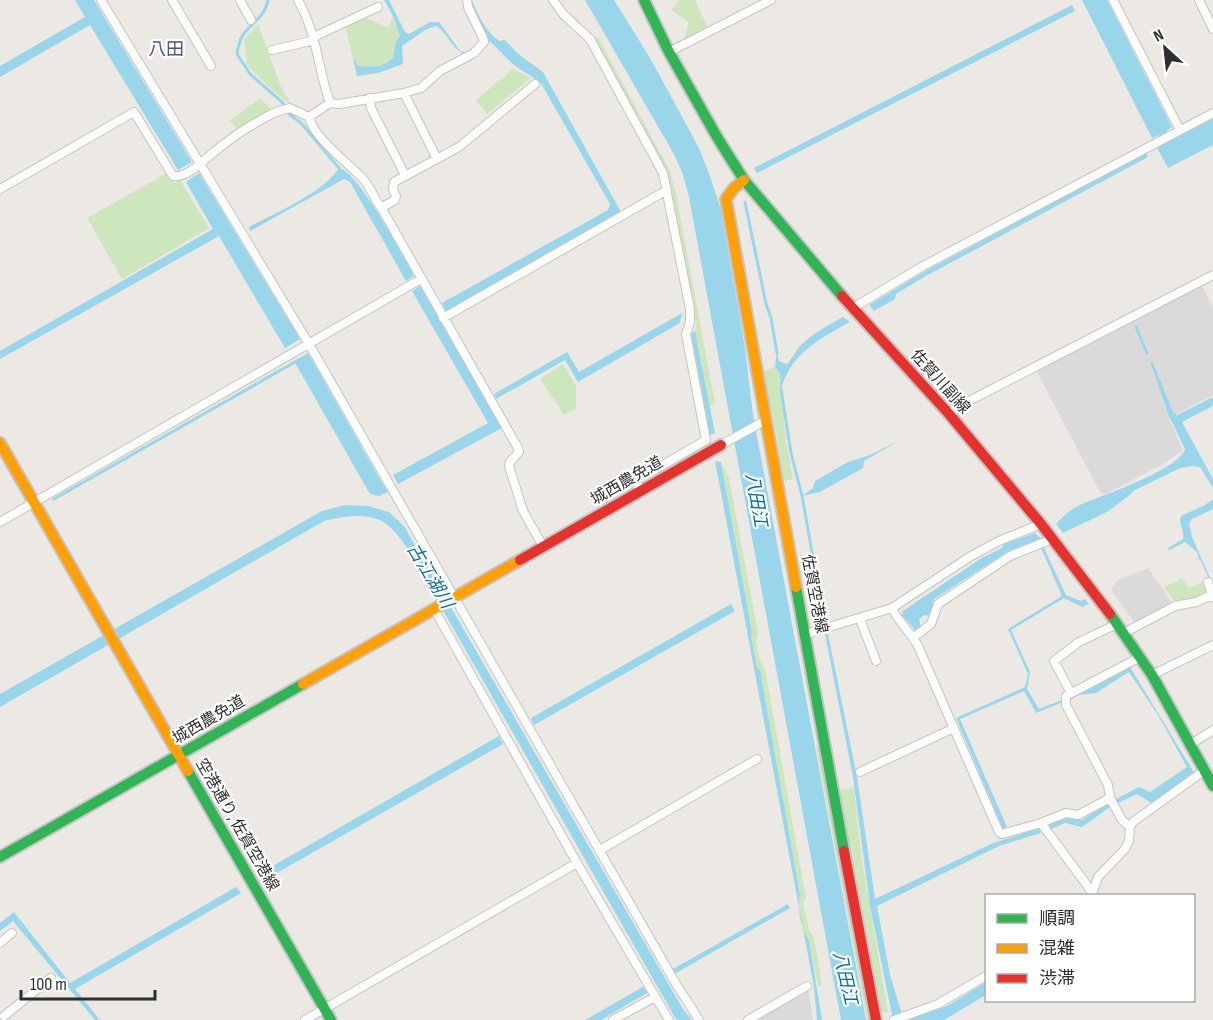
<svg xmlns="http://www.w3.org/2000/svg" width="1213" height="1020" font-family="'Sofia Sans Condensed','Noto Sans JP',sans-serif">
  <rect width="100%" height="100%" fill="#ece8e4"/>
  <path fill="#dcd9db" d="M 1201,284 L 1213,308 L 1213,395 L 1169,418 L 1183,450 L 1163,464 L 1106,494 L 1100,492 L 1036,370 Z
    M 1148,568 L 1174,606 L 1137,626 L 1111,590 L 1118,580 Z
    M 808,989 L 813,1020 L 755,1020 Z"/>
  <path fill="#cee6be" d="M 678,0 L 695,0 L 708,28 L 684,40 L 689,23 L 672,10 Z
    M 393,16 L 400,37 L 396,42 L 394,58 C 382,68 373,67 358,66 L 353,58 L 345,27 L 366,18 L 388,28 Z
    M 258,24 L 281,87 L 291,104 L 273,91 L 247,65 L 244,39 Z
    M 598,37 L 670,171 L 676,194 L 715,403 L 710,406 L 695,331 L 696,323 L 671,186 L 664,166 L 593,39 Z
    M 513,69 L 531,78 L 487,114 L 476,100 Z
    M 260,98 L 272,110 L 239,132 L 230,120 Z
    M 167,173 L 174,183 L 180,180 L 209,228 L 122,279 L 87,218 Z
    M 563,364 L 576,386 L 576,409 L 564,415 L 540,379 Z
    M 775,367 L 780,373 L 786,441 L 793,479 L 779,482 L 778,441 L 763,371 Z
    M 721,462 L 729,478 L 758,633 C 754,642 759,661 765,669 L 806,898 L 803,903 L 809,930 L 814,937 L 822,984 L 818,987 L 809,940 C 801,930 797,907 800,895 L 760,671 L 757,668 L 751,636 L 752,632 Z
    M 1182,578 L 1189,588 L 1205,582 L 1209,592 L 1196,599 L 1176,603 L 1164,587 Z
    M 821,746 L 872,1020 L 867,1020 L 816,747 Z
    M 854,788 L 862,861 L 888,1012 L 879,1013 L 838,791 Z"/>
  <path fill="#99d6ec" d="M 75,0 L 94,0 L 192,162 L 178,170 L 90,25 L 0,77 L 0,66 L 85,17 Z
    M 384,0 L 389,0 L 405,32 L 409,34 L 430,22 L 439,22 L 460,51 L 465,52 L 472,49 L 488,35 L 482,29 L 470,0 L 472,0 C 477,14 486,32 499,41 L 505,40 L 517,53 L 543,72 L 621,212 L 446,311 L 442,303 L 608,210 L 610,204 L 542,85 C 533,76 523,72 513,64 C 504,57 498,47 487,40 L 474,50 L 464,54 C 452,49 448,33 436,26 L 425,30 L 402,46 L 403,64 L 378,73 L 357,76 L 353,58 L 358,66 C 373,67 382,68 393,58 L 396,42 L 400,36 L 393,16 Z
    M 585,0 L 614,0 L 650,58 L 699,148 L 711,179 L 721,210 L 745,348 L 753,415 L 866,1020 L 841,1020 L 689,197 L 683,175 L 675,156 Z
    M 1082,0 L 1107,0 L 1172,127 L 1167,130 L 1172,140 L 1213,119 L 1213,145 L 1168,168 L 1157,148 L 1163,144 L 1159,135 L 1152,138 Z
    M 1072,5 L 1075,11 L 757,173 L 754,168 Z
    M 1146,152 L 1148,157 L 924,277 L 896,294 L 895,299 L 874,311 L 869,305 L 922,273 Z
    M 339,168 C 358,171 403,256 414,276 L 406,281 L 350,182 L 344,179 L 250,231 L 249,227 C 275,213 323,193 339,168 Z
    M 199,173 L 300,339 L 285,348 L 219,236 L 0,359 L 0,351 L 213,229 L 186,182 Z
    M 420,286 L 502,428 L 398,484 L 393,475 L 488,423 L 412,291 Z
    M 682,313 L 680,323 L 578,382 L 565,360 L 496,399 L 494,394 L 567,352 L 579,372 Z
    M 843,317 L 850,322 C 821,338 788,355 781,391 L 780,373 L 775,367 L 777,350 L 779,361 L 787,364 C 793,358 796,350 801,345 C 813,333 829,325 843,317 Z
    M 695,331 L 715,433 L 710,435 L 691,333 Z
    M 308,353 L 381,481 L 388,492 L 379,496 L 370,494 L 294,361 Z
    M 1150,361 L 1153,363 L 1173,412 L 1177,415 L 1213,397 L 1213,406 L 1182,422 L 1213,479 L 1213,488 L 1200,467 L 1192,466 L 1180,468 L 1133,491 L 1131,494 L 1107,512 L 1063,533 L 1056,524 C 1063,516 1072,508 1082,504 C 1104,495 1178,470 1185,449 L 1169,416 Z
    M 900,440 L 864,461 L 863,468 L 820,492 L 802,496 L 813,488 L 815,481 L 848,462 L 870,455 Z
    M 715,461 L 721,462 L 752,632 L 751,636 L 757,668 L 760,670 L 800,895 C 797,907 801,930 809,940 L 822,1020 L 817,1020 L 814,987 Z
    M 1213,499 L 1213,509 L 1192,519 L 1189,523 L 1192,537 L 1210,578 L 1213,581 L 1213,588 L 1200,559 L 1195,560 L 1199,558 L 1197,552 L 1185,542 L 1169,550 L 1168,548 L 1183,539 C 1185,531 1178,524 1181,516 L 1205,505 Z
    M 345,505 L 368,506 L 389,512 L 404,526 L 683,1009 L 692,1020 L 677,1020 L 673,1014 L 408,549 C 402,541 396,532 389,526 C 372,511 344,516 324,521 L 0,707 L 0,694 L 322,511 Z
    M 1035,533 L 1041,539 L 1010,550 L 934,599 L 930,616 L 924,615 L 919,620 L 921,627 L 915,630 L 902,615 L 903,611 L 980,559 L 1002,548 L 1004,544 Z
    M 1041,548 L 1044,548 L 1066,595 L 1081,601 L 1085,599 L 1089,604 L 1082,607 L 1064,598 L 1011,630 L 1030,672 L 1027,689 L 1039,709 L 1062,700 L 1063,702 L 1036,713 L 1024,691 L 960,719 L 1007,827 L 1003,829 L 956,718 L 1025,687 L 1028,674 L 1008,629 L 1062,596 Z
    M 731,604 L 735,611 L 534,725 L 531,718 Z
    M 825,634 L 828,634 L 857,777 L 875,899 L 991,844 L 1039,828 L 1041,833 L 999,846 L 877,906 L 890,975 L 901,1011 L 901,1016 L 893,1020 L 870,906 L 853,777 Z
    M 1130,667 L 1195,774 L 1156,803 L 1150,802 L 1137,794 L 1110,807 L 1082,827 L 1065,823 L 1051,829 L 1048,825 L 1065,817 L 1082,820 L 1103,806 L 1139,787 L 1150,792 L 1187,767 L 1158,715 L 1129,672 L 1096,693 L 1079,695 L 1070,700 L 1069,697 Z
    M 499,736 L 503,744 L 268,878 L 264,871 Z
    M 236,887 L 241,893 L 75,989 L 100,1020 L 95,1020 L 13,921 L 0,931 L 0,923 L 14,912 L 70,983 Z
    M 788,904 L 790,908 L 676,973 L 673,969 Z
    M 986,982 L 986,995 L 944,1020 L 907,1020 L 947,1006 Z
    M 643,987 L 647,993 L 601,1020 L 585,1020 Z"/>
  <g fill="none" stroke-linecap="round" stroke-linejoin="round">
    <path stroke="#99d6ec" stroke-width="3" d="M 268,0 C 265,17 252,22 243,35 C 239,41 238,47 237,54 L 250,74 L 283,103 L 289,114 L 301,123 L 339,168
      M 745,202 L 766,304 L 771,318 L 777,353
      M 1136,327 L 1147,353
      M 781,389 L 791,453 L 802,496 L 825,625
      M 54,499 L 295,362"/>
    <defs>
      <path id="street" d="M 101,0 L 309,344 L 676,984 L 699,1020
        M 172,0 L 211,66
        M 240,0 L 251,20
        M 298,0 C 318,36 317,66 330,103
        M 553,0 L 563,14 L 590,39 L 663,173 L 690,309 L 690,322 L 686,334 L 706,440 L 637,480 L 639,491
        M 1113,0 L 1180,130
        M 1199,0 L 1213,29
        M 272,50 L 311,41 L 318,35 L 378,7
        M 669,52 L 771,0
        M 535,84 L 459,147 L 394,182 L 393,189 L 396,196 L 395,200 L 384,206 L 382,209 L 518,448 L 519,452 L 510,462 L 509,466 L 523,511 L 543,546
        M 404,93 L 437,159
        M 370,98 L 371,108 L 405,175
        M 309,117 C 313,138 351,165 365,181 C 372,190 375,201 382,209
        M 0,189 L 134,112 L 173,176 C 188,178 202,161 213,153 C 229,139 249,126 268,116 C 275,112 282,110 290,108 L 309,117 L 330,103 L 339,104 L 404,93 L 421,88 L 440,71 L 474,53 L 484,42 L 483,38 L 468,7 L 467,0
        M 853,308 L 923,266 L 1213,113
        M 443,318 L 667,190
        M 949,414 L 965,403 L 1213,275
        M 721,445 L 766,420
        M 0,522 L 421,279
        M 1208,582 L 1212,595
        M 892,608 C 898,622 911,632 918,646 L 999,832 L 1002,834 L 1041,823 L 1092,892
        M 434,609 L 577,863 L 669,1020
        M 860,619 L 876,661
        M 1124,633 L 1175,606 L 1196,602 L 1212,595 L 1213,598
        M 806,634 L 892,608 L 971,556 L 999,541 L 1041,524
        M 914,637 L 931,624 L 938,604 L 1010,556 L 1052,539
        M 1152,675 L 1213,645
        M 1071,693 L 1054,661 L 1079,642 L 1117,624
        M 1191,744 L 1213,730
        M 860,772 L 954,728
        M 1110,798 L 1122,820 L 1130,827
        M 1041,823 L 1066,813 L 1078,815 L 1110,798 L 1108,785 L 1066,705 L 1066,696 L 1140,657
        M 600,850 L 757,759
        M 1092,894 L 1098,877 L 1125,849 L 1129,841 L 1130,827 L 1133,822 L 1205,770
        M 0,943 L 12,933
        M 4,1016 L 51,978
        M 305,1020 L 577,863
        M 613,1020 L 655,997
        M 748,1020 L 807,986
        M 894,1020 L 938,1004 L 986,976"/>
      <path id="fast" d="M 644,0 L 669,52 L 717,137 L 744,180 L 842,296
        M 796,587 L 844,851
        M 1110,614 L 1152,675 L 1213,786
        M 188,771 L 331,1020
        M 0,857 L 303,684"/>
      <path id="slow" d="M 744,180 L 734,188 L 726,199 L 796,587
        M 0,443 L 188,771
        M 303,684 L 520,560"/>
      <path id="jam" d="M 842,296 L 949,414 L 1041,524 L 1110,614
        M 520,560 L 721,445
        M 844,851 L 876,1020"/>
    </defs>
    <use href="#street" stroke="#c5c4c5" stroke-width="10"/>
    <use href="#fast" stroke="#c5c4c5" stroke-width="14"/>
    <use href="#slow" stroke="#c5c4c5" stroke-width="14"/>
    <use href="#jam" stroke="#c5c4c5" stroke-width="14"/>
    <use href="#street" stroke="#fcfcfb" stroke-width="8"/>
    <use href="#fast" stroke="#30b455" stroke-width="10"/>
    <use href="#slow" stroke="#ff9f0a" stroke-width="10"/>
    <use href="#jam" stroke="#e5322d" stroke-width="10"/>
  </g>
  <g text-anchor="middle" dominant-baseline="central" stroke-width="4.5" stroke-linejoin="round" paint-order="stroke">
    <g font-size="16" fill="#2e2e2e" stroke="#fff">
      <text transform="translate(940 382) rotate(48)">佐賀川副線</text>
      <text transform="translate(627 481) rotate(-30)">城西農免道</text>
      <text transform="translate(814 594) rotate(79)">佐賀空港線</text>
      <text transform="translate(209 720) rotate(-30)">城西農免道</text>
      <text transform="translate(237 825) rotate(60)">空港通り, 佐賀空港線</text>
    </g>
    <g font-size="18" fill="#4d5680" stroke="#fff">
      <text x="166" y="49">八田</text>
    </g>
    <g font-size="18" font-style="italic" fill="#0d6fa3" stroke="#fff">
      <text transform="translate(756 500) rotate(80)">八田江</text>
      <text transform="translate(430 576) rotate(59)">古江湖川</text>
      <text transform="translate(845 978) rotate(77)">八田江</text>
    </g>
  </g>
  <rect x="985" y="894" width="210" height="108" fill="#ffffff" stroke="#ababab" stroke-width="1.5"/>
  <rect x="997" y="914" width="30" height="9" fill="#30b455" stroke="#ababab" stroke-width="1.5"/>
  <text x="1039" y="924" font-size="18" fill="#2e2e2e">順調</text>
  <rect x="997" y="944" width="30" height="9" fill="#ff9f0a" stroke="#ababab" stroke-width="1.5"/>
  <text x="1039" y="954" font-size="18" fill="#2e2e2e">混雑</text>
  <rect x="997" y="974" width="30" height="9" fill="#e5322d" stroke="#ababab" stroke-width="1.5"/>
  <text x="1039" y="984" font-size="18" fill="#2e2e2e">渋滞</text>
  <g transform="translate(1165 48) rotate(333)" stroke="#ffffff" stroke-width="4.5" paint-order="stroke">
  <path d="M0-4.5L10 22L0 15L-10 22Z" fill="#2e2e2e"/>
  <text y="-9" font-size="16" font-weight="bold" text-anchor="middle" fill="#2e2e2e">N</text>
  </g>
  <path d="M21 990v9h134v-9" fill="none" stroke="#2e2e2e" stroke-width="3"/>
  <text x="30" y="990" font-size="18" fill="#2e2e2e" stroke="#ffffff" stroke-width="4.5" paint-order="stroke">100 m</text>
</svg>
